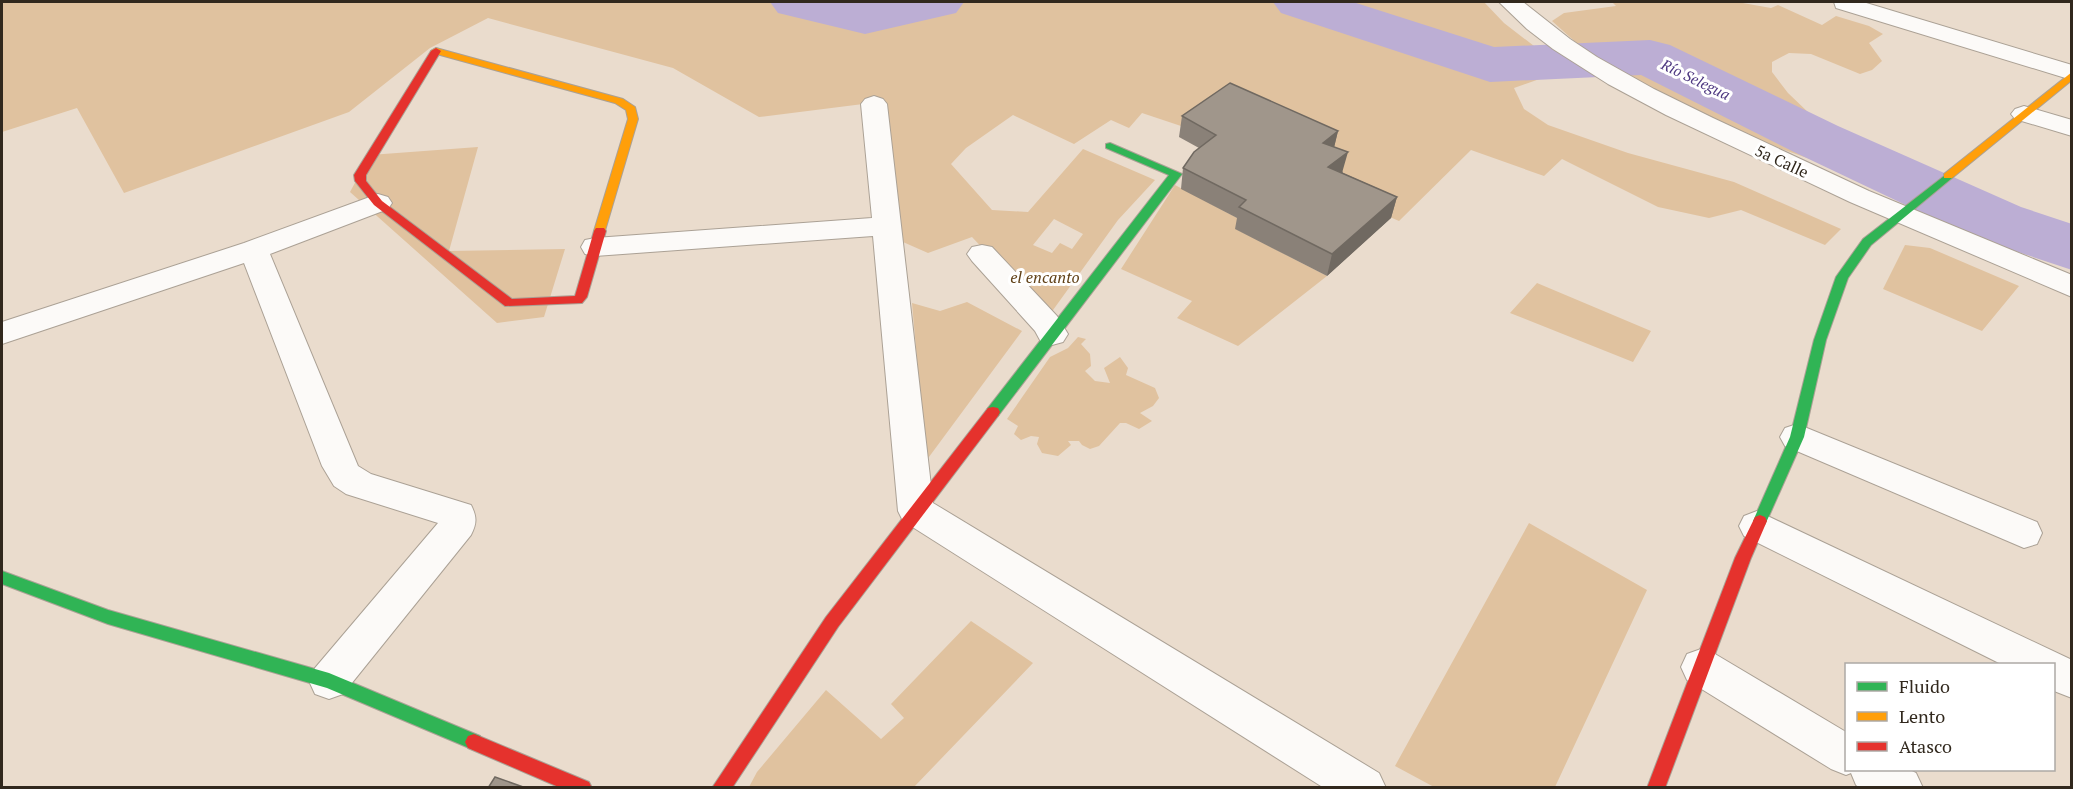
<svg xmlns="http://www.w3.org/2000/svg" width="2073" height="789" font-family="'PT Serif',serif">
  <rect width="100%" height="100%" fill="#eadccd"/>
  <path fill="#e0c29f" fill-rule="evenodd" d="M 2,2 L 832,2 L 871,13 L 911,2 L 1484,2 L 1504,23 L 1547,56 L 1559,56 L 1567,65 L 1561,66 L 1565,70 L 1514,88 L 1524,109 L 1548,125 L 1628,153 L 1734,182 L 1841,229 L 1825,245 L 1741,210 L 1709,218 L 1658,207 L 1562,159 L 1544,176 L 1471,150 L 1399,221 L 1184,127 L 1142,113 L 1129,128 L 1111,120 L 1074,144 L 1013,115 L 966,148 L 951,164 L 992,210 L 1028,212 L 1083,149 L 1155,180 L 1118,220 L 1048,317 L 972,237 L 928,253 L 903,242 L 879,102 L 759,117 L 673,68 L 488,18 L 430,48 L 349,112 L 124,193 L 77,108 L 2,132 ZM 1054,219 L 1083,234 L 1072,249 L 1060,243 L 1052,253 L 1033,245 Z
    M 1612,2 L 1737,2 L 1771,8 L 1778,5 L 1822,25 L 1836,16 L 1869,26 L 1883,34 L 1869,43 L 1882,61 L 1872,70 L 1860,74 L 1811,54 L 1789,53 L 1772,62 L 1772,72 L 1788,93 L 1832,135 L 1820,155 L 1810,159 L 1770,145 L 1628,78 L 1581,47 L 1552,21 L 1564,13 L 1616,6 Z
    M 478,147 L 449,251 L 565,249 L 544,317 L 497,323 L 350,192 L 370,155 Z
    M 1175,185 L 1243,221 L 1236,229 L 1327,276 L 1238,346 L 1177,318 L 1192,301 L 1121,269 Z
    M 1905,245 L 1930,248 L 2019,286 L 1982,331 L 1883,289 Z
    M 1537,283 L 1651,331 L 1633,362 L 1510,313 Z
    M 967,302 L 1022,331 L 926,461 L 912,303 L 940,311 Z
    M 1078,337 L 1086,339 L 1081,344 L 1090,354 L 1091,366 L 1085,371 L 1095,381 L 1110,383 L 1104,368 L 1120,357 L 1128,368 L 1126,375 L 1155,388 L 1159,398 L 1153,406 L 1140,413 L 1152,421 L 1139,429 L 1126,423 L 1120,423 L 1099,446 L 1090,449 L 1082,445 L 1079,441 L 1068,441 L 1071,445 L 1058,456 L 1042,453 L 1037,444 L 1039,437 L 1031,436 L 1021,440 L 1014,434 L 1018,426 L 1007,419 L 1050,357 L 1068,348 Z
    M 1529,523 L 1647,590 L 1555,787 L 1434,787 L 1395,766 Z
    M 971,621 L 1033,663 L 914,787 L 749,787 L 757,772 L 826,690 L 881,739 L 904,718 L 891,704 Z"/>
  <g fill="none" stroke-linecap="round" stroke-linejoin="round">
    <path fill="#bcaed4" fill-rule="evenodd" d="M 770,2 L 964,2 L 956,13 L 865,34 L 778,13 Z
      M 1273,2 L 1353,2 L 1494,47 L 1650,40 L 1670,45 L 1838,126 L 2021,207 L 2072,224 L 2072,270 L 1973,237 L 1794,152 L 1641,75 L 1490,82 L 1281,13 Z"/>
    <defs>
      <path id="street" d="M 1499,2 L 1523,2 L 1570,39 L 1597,57 L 1654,89 L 1713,118 L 1869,191 L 2072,275 L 2072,297 L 1850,202 L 1666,115 L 1608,84 L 1553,49 L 1527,29 Z
        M 1834,2 L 1863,2 L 2072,65 L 2072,80 L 1836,8 Z
        M 874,96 L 883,99 L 887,104 L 933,503 L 1379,773 L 1386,788 L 1324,788 L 903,521 L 898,511 L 873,236 L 595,256 L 585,254 L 581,247 L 585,240 L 595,238 L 872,218 L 861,104 L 865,99 Z
        M 2024,106 L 2072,120 L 2072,136 L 2015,119 L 2011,114 L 2015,109 Z
        M 378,194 L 388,197 L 392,203 L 388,209 L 270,254 L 358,466 L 371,474 L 471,505 C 477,517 477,523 471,535 L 343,694 L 329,699 L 315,694 L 309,681 L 315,668 L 438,523 L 346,494 L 334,486 L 322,466 L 244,263 L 2,344 L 2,322 L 244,243 Z
        M 982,245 L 992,247 L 1057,316 L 1068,334 L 1063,342 L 1052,345 L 1041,342 L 1035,331 L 972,261 L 967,254 L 972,247 Z
        M 1797,424 L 2037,522 L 2042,533 L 2037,544 L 2024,548 L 1785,446 L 1780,437 L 1785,428 Z
        M 1757,511 L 2072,660 L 2072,698 L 2054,691 L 2054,664 L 2001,664 L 1744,536 L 1739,526 L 1744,516 Z
        M 1701,649 L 1715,654 L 1846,732 L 1846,770 L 1910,770 L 1916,773 L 1923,788 L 1860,788 L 1856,785 L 1851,773 L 1846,775 L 1831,769 L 1687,680 L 1681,667 L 1687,654 Z"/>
      <path id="fast" d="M 1110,143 L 1182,174 L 998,416 L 988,416 L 986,412 L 988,408 L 1169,175 L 1106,148 L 1106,144 Z
        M 1948,173 L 1954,176 L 1952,178 L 1871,245 L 1848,278 L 1826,340 L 1804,437 L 1765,525 L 1760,527 L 1755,525 L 1753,521 L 1790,437 L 1814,340 L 1836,277 L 1863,239 Z
        M 2,571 L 108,610 L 329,673 L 480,736 L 483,742 L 480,748 L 474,750 L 327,688 L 108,624 L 2,584 Z"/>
      <path id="slow" d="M 436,48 L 623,99 L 635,107 L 638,119 L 604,234 L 596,234 L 594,231 L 628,119 L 626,110 L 615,103 L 433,53 L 431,51 Z
        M 2072,72 L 2072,80 L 1952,178 L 1944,178 L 1944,174 Z"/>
      <path id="jam" d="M 436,48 L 441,51 L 366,175 L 366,181 L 382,201 L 512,299 L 575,296 L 594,231 L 596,228 L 604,228 L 606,231 L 587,297 L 582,303 L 505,306 L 374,205 L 355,181 L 354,175 L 431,51 Z
        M 993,407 L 998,408 L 1000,412 L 998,416 L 838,627 L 732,788 L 712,788 L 826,617 L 988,408 Z
        M 1760,515 L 1765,517 L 1767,521 L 1751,558 L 1665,788 L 1647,788 L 1735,558 L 1755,517 Z
        M 474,734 L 589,782 L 592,788 L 561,788 L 468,748 L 465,742 L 468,736 Z"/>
    </defs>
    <use href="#street" stroke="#aba195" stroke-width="2"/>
    <use href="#fast" stroke="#aba195" stroke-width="2"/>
    <use href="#slow" stroke="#aba195" stroke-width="2"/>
    <use href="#jam" stroke="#aba195" stroke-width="2"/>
    <use href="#street" fill="#fcfaf8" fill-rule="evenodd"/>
    <use href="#fast" fill="#30b455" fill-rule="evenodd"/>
    <use href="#slow" fill="#ff9f0a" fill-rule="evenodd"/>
    <use href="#jam" fill="#e5322d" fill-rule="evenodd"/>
  </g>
  <path fill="#8a8178" d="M 1182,116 L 1338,131 L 1334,147 L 1343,173 L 1397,197 L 1391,218 L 1327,276 L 1235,229 L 1237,218 L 1181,189 L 1183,168 L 1199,148 L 1179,137 Z"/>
  <path fill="#706961" d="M 1338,131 L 1333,152 L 1323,143 Z
    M 1348,152 L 1342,173 L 1328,167 Z
    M 1397,197 L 1391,218 L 1327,276 L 1332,254 Z"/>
  <path fill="#a0968b" stroke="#706961" stroke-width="1.5" d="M 1230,83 L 1338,131 L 1323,143 L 1348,152 L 1328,167 L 1397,197 L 1332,254 L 1239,207 L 1246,200 L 1183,168 L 1194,152 L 1216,135 L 1182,116 Z
    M 495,777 L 526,788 L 488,788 Z"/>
  <g text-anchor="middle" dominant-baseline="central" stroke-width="6" stroke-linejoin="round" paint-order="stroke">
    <g font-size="15" font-style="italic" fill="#4e3881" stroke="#fff">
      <text transform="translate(1696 79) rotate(26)">Río Selegua</text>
    </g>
    <g font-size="16" fill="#31281d" stroke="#fff">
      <text transform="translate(1782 161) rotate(25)">5a Calle</text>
    </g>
    <g font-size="16" font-style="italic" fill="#604016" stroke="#fff">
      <text x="1045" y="277">el encanto</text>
    </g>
  </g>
  <rect width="2073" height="789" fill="none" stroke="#31281d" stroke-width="6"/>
  <rect x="1845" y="663" width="210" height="108" fill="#ffffff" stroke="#ada9a5" stroke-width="1.5"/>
  <rect x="1857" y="682" width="30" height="9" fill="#30b455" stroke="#ada9a5" stroke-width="1.5"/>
  <text x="1899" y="693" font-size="18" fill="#31281d">Fluido</text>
  <rect x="1857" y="712" width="30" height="9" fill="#ff9f0a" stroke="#ada9a5" stroke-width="1.5"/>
  <text x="1899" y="723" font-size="18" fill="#31281d">Lento</text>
  <rect x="1857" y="742" width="30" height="9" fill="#e5322d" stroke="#ada9a5" stroke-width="1.5"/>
  <text x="1899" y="753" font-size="18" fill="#31281d">Atasco</text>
</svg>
